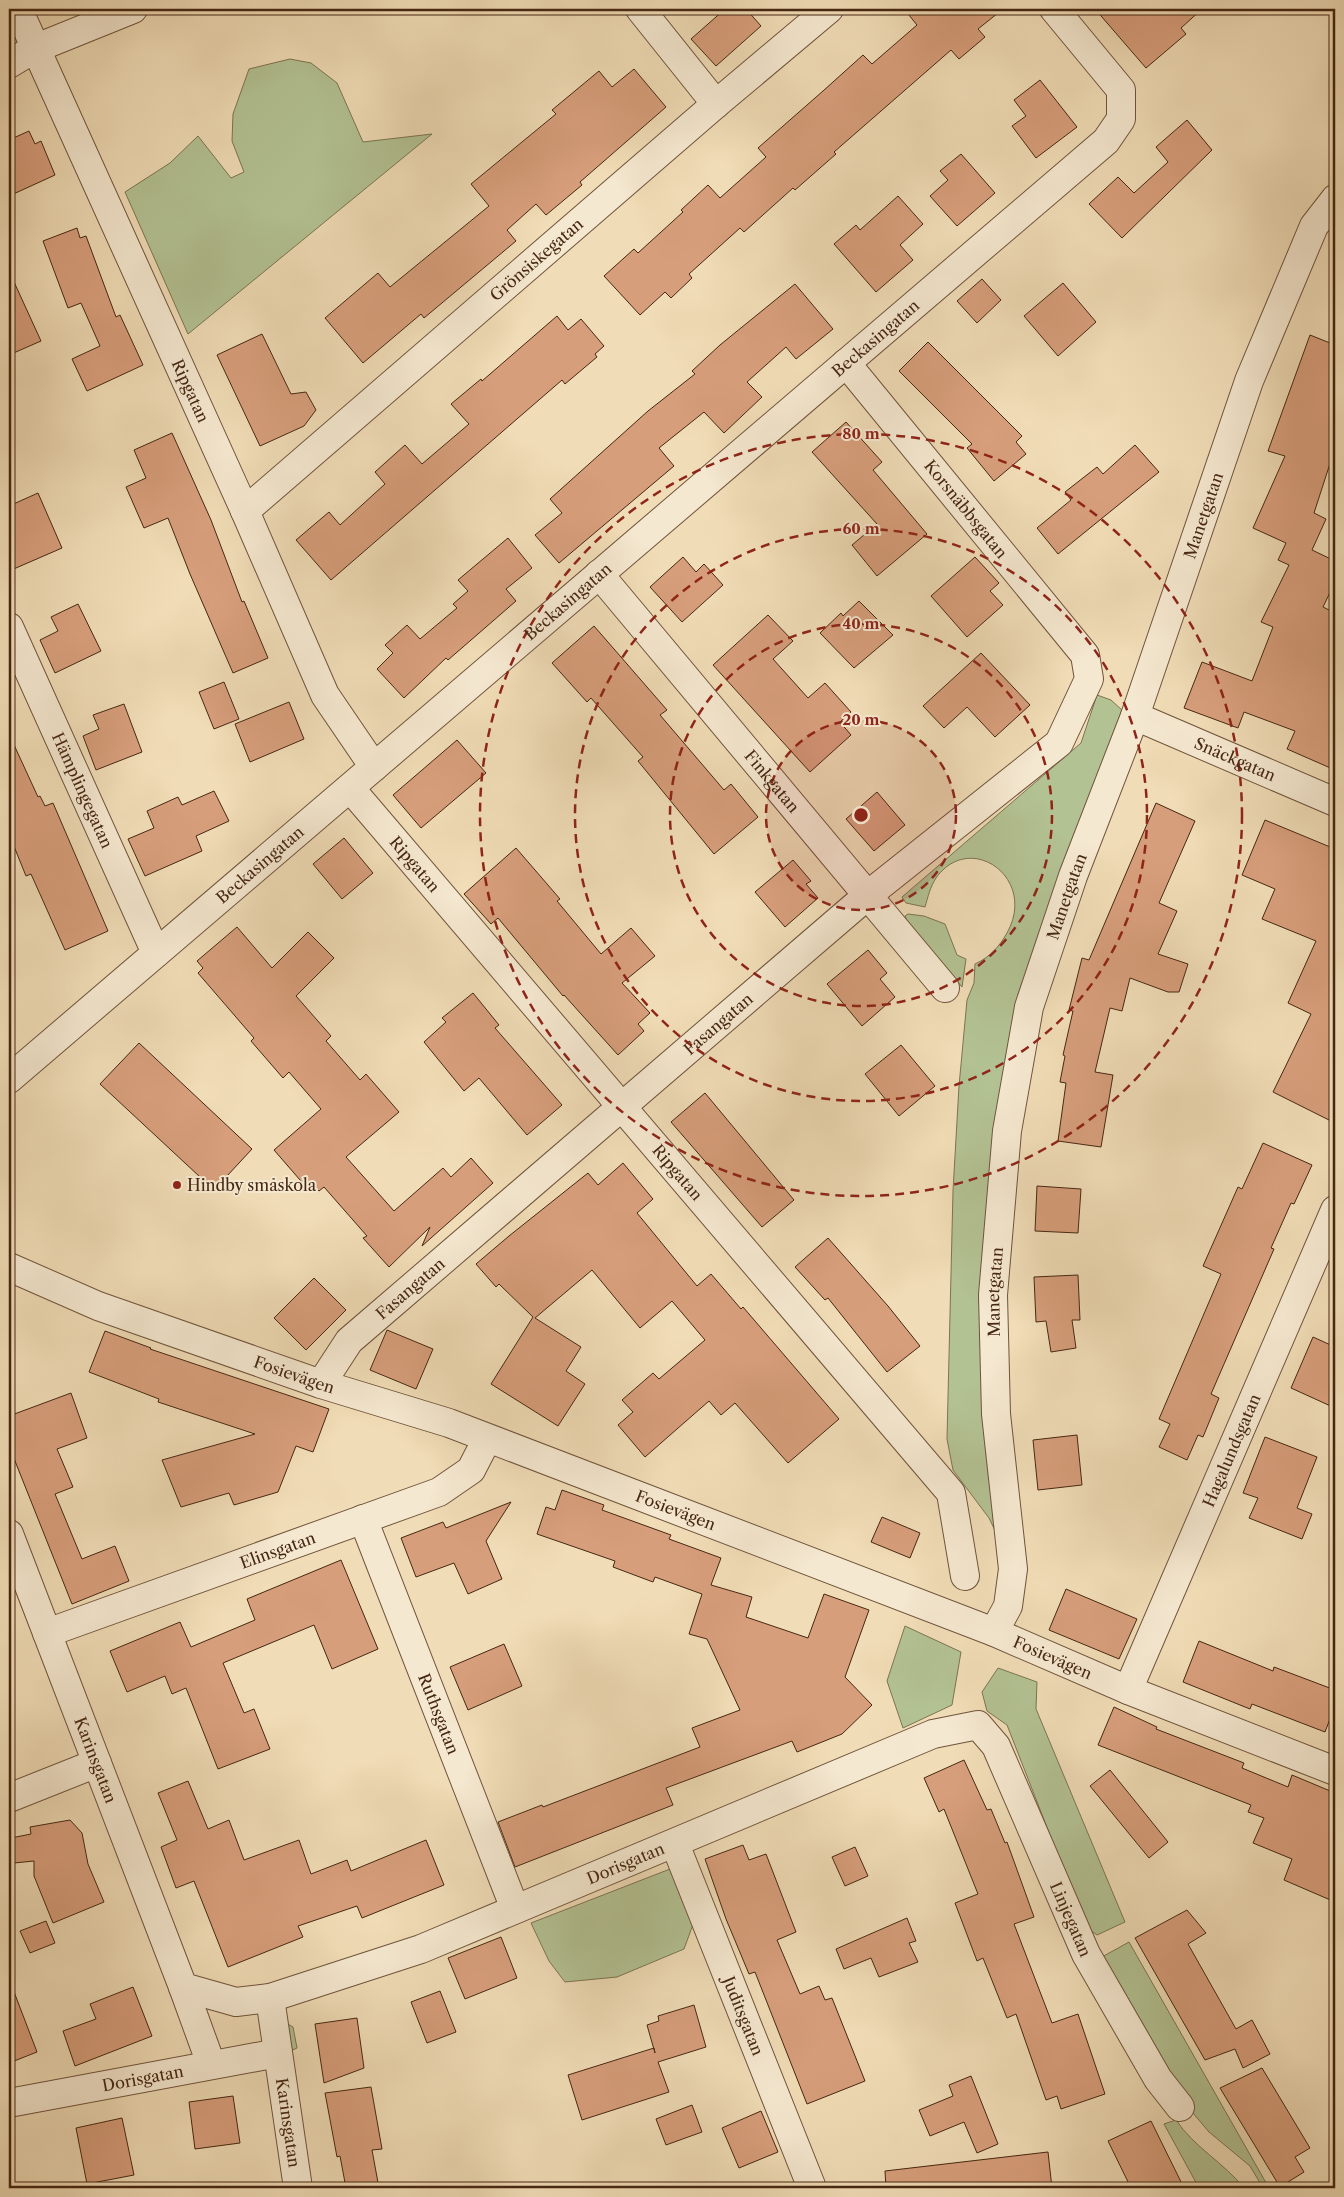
<svg xmlns="http://www.w3.org/2000/svg" width="1344" height="2197" font-family="'Libre Caslon Text',serif">
  <rect width="100%" height="100%" fill="#f0dcb6"/>
  <filter id="stains"><feTurbulence type="fractalNoise" baseFrequency=".004" numOctaves="4"/><feColorMatrix values="0 0 0 0 .2 0 0 0 0 .09 0 0 0 0 .02 0 0 0 .5 -.17"/></filter>
  <radialGradient id="worn" r=".72"><stop offset=".6" stop-color="#630" stop-opacity="0"/><stop offset="1" stop-color="#630" stop-opacity=".3"/></radialGradient>
  <path fill="#b3c293" stroke="#7c7452" d="M 290,59 L 311,63 L 337,83 L 363,142 L 432,134 L 188,334 L 125,192 L 170,163 L 198,136 L 231,178 L 244,172 L 232,141 L 233,114 L 249,69 Z
    M 1097,695 L 1111,700 L 1123,711 L 1006,1103 L 1002,1545 L 989,1518 L 953,1470 L 947,1439 L 953,1191 L 959,1086 L 967,1000 L 974,983 L 975,964 C 990,957 999,947 1007,933 C 1038,878 970,830 936,878 C 930,887 928,897 925,907 L 906,903 L 902,897 L 1081,743 Z
    M 908,914 L 924,916 L 945,924 L 957,955 L 966,959 L 962,987 L 907,921 L 905,916 Z
    M 905,1626 L 961,1652 L 952,1705 L 903,1728 L 887,1681 Z
    M 998,1668 L 1037,1682 L 1036,1709 L 1125,1922 L 1097,1935 L 1086,1927 L 1007,1725 L 987,1711 L 982,1692 Z
    M 670,1869 L 695,1919 L 684,1949 L 617,1977 L 565,1982 L 549,1961 L 531,1923 Z
    M 1129,1942 L 1269,2188 L 1263,2188 L 1250,2166 L 1209,2132 L 1187,2106 L 1102,1957 Z
    M 284,2022 L 293,2027 L 297,2048 L 286,2053 Z
    M 1176,2120 C 1194,2147 1224,2163 1244,2188 L 1199,2188 L 1164,2124 Z"/>
  <path fill="#d79e7b" stroke="#462712" d="M 725,9 L 746,9 L 761,26 L 716,66 L 691,39 Z
    M 904,9 L 1003,9 L 978,29 L 985,37 L 959,59 L 951,50 L 834,152 L 836,154 L 795,190 L 793,188 L 744,232 L 740,228 L 689,274 L 692,278 L 671,298 L 665,292 L 640,315 L 604,276 L 634,249 L 638,253 L 683,212 L 681,210 L 708,185 L 720,198 L 766,157 L 758,148 L 823,91 L 863,55 L 872,64 L 917,25 Z
    M 1095,9 L 1202,9 L 1181,28 L 1186,34 L 1146,68 Z
    M 634,69 L 666,107 L 580,182 L 582,185 L 546,215 L 536,204 L 507,230 L 516,241 L 424,318 L 421,314 L 363,363 L 325,318 L 378,273 L 390,287 L 489,206 L 471,184 L 556,114 L 552,110 L 599,71 L 612,87 Z
    M 1040,80 L 1077,127 L 1036,158 L 1012,126 L 1026,116 L 1014,100 Z
    M 1187,120 L 1212,150 L 1122,238 L 1089,204 L 1118,177 L 1134,193 L 1168,162 L 1156,147 Z
    M 29,131 L 35,144 L 41,141 L 55,175 L 9,196 L 9,140 Z
    M 961,154 L 995,193 L 957,226 L 930,196 L 948,180 L 940,171 Z
    M 898,196 L 923,224 L 900,245 L 913,260 L 876,292 L 834,244 L 856,225 L 860,230 Z
    M 77,228 L 80,238 L 86,236 L 116,317 L 120,315 L 143,365 L 87,391 L 72,359 L 100,346 L 81,303 L 68,308 L 43,241 Z
    M 9,271 L 41,341 L 9,355 Z
    M 982,279 L 1001,300 L 977,323 L 957,301 Z
    M 1063,283 L 1096,322 L 1058,356 L 1024,316 Z
    M 795,284 L 833,329 L 796,359 L 786,347 L 747,382 L 762,397 L 724,433 L 704,412 L 659,448 L 674,466 L 559,563 L 535,535 L 562,513 L 550,499 L 648,411 L 695,374 L 692,371 L 720,345 Z
    M 557,316 L 568,330 L 581,319 L 604,346 L 595,354 L 597,357 L 565,384 L 562,380 L 331,580 L 296,540 L 329,512 L 340,525 L 385,484 L 375,472 L 405,445 L 422,464 L 469,424 L 451,404 L 481,379 L 482,381 Z
    M 262,334 L 291,394 L 306,392 L 316,410 L 304,426 L 260,446 L 217,355 Z
    M 1310,335 L 1335,345 L 1335,448 L 1314,513 L 1326,519 L 1312,550 L 1335,561 L 1335,582 L 1323,607 L 1335,613 L 1335,770 L 1287,749 L 1295,731 L 1244,712 L 1238,728 L 1184,708 L 1202,662 L 1252,681 L 1273,627 L 1261,622 L 1289,565 L 1278,560 L 1286,543 L 1253,528 L 1285,456 L 1268,451 Z
    M 928,342 L 1022,436 L 1016,442 L 1026,454 L 994,481 L 967,448 L 972,444 L 899,371 Z
    M 846,422 L 882,462 L 873,470 L 927,534 L 877,576 L 852,545 L 877,524 L 812,452 Z
    M 172,433 L 211,520 L 242,602 L 244,601 L 268,658 L 233,673 L 190,574 L 168,518 L 144,528 L 126,487 L 146,478 L 134,450 Z
    M 1135,445 L 1159,472 L 1058,554 L 1037,528 L 1071,500 L 1065,492 L 1097,467 L 1103,474 Z
    M 38,493 L 62,548 L 9,571 L 9,506 Z
    M 508,538 L 532,568 L 506,589 L 516,601 L 448,660 L 446,658 L 404,698 L 377,669 L 393,653 L 385,645 L 407,625 L 420,639 L 457,608 L 453,604 L 468,591 L 458,580 Z
    M 683,557 L 696,572 L 704,564 L 723,585 L 682,622 L 650,587 Z
    M 975,557 L 999,583 L 990,591 L 1003,605 L 967,637 L 931,596 Z
    M 859,601 L 893,635 L 854,668 L 820,633 L 841,613 L 843,616 Z
    M 78,604 L 101,651 L 55,673 L 40,640 L 58,631 L 51,617 Z
    M 768,615 L 793,641 L 773,659 L 808,698 L 825,683 L 851,712 L 840,722 L 851,735 L 810,772 L 713,665 Z
    M 594,626 L 667,710 L 660,715 L 724,790 L 731,784 L 758,817 L 714,854 L 638,761 L 643,757 L 591,698 L 587,702 L 552,663 Z
    M 981,653 L 1030,705 L 995,737 L 967,707 L 944,728 L 923,706 Z
    M 224,682 L 239,719 L 214,729 L 199,692 Z
    M 289,702 L 304,739 L 250,762 L 235,724 Z
    M 124,704 L 142,752 L 96,770 L 83,736 L 99,729 L 93,715 Z
    M 9,734 L 38,797 L 40,796 L 45,806 L 53,803 L 108,931 L 65,950 L 31,874 L 26,876 L 9,834 Z
    M 457,740 L 486,773 L 421,828 L 393,795 Z
    M 214,791 L 229,821 L 196,836 L 202,851 L 145,876 L 128,839 L 154,828 L 147,811 L 178,797 L 182,805 Z
    M 877,792 L 905,825 L 874,851 L 846,819 Z
    M 1156,803 L 1195,821 L 1159,903 L 1177,911 L 1158,954 L 1188,964 L 1179,992 L 1168,992 L 1130,978 L 1122,1011 L 1110,1008 L 1095,1072 L 1113,1075 L 1101,1147 L 1058,1141 L 1066,1083 L 1060,1082 L 1065,1056 L 1063,1055 L 1073,1011 L 1069,1010 L 1082,958 L 1089,960 Z
    M 1265,820 L 1335,849 L 1335,1123 L 1273,1092 L 1311,1014 L 1288,1003 L 1316,941 L 1262,919 L 1275,889 L 1242,875 Z
    M 344,838 L 373,873 L 342,899 L 313,864 Z
    M 516,848 L 560,899 L 557,901 L 601,954 L 631,928 L 655,956 L 622,983 L 650,1013 L 638,1024 L 644,1031 L 618,1055 L 564,995 L 563,996 L 498,918 L 491,924 L 464,894 Z
    M 793,860 L 811,881 L 806,884 L 818,898 L 785,927 L 755,892 Z
    M 237,927 L 272,968 L 308,932 L 334,958 L 296,996 L 331,1036 L 326,1041 L 360,1080 L 366,1074 L 399,1112 L 346,1157 L 394,1211 L 443,1168 L 451,1177 L 471,1158 L 493,1183 L 422,1246 L 430,1227 L 389,1267 L 363,1238 L 367,1236 L 324,1187 L 319,1191 L 312,1184 L 307,1188 L 274,1150 L 321,1109 L 289,1072 L 283,1078 L 251,1041 L 254,1038 L 198,973 L 203,968 L 197,961 Z
    M 868,950 L 887,973 L 880,979 L 895,997 L 862,1026 L 827,984 Z
    M 473,993 L 499,1025 L 495,1028 L 562,1105 L 527,1135 L 479,1078 L 464,1091 L 424,1042 L 446,1022 L 442,1018 Z
    M 139,1043 L 252,1149 L 214,1190 L 100,1084 Z
    M 901,1045 L 935,1086 L 899,1116 L 865,1074 Z
    M 705,1093 L 794,1200 L 762,1227 L 671,1122 Z
    M 1263,1143 L 1312,1165 L 1294,1204 L 1291,1203 L 1271,1248 L 1274,1249 L 1211,1394 L 1219,1398 L 1203,1437 L 1198,1435 L 1187,1460 L 1159,1447 L 1170,1424 L 1159,1419 L 1221,1274 L 1203,1266 L 1238,1187 L 1242,1189 Z
    M 623,1163 L 653,1199 L 637,1213 L 697,1286 L 711,1274 L 741,1309 L 743,1307 L 839,1419 L 788,1463 L 735,1403 L 721,1415 L 709,1401 L 645,1457 L 618,1425 L 633,1412 L 622,1400 L 653,1373 L 659,1379 L 705,1340 L 672,1301 L 640,1328 L 592,1270 L 535,1318 L 581,1347 L 566,1371 L 585,1384 L 558,1426 L 491,1384 L 533,1317 L 499,1284 L 496,1287 L 476,1264 L 509,1236 L 588,1173 L 598,1185 Z
    M 1037,1186 L 1081,1189 L 1078,1233 L 1035,1231 Z
    M 828,1238 L 888,1306 L 920,1346 L 887,1372 L 828,1298 L 825,1300 L 795,1267 Z
    M 1078,1275 L 1080,1320 L 1072,1320 L 1076,1348 L 1051,1352 L 1046,1321 L 1036,1322 L 1034,1277 Z
    M 314,1278 L 346,1310 L 306,1350 L 274,1318 Z
    M 387,1330 L 433,1349 L 416,1389 L 370,1370 Z
    M 105,1331 L 151,1348 L 150,1349 L 329,1409 L 313,1452 L 296,1446 L 278,1492 L 234,1505 L 229,1493 L 181,1507 L 162,1460 L 255,1434 L 158,1402 L 159,1399 L 89,1372 Z
    M 1313,1337 L 1335,1347 L 1335,1408 L 1291,1388 Z
    M 71,1393 L 87,1438 L 57,1449 L 73,1487 L 55,1494 L 82,1559 L 115,1546 L 129,1581 L 72,1604 L 9,1446 L 9,1416 Z
    M 1077,1435 L 1082,1485 L 1038,1490 L 1033,1440 Z
    M 1265,1437 L 1317,1457 L 1297,1508 L 1312,1514 L 1302,1539 L 1249,1518 L 1258,1498 L 1243,1493 Z
    M 562,1490 L 604,1505 L 602,1510 L 671,1535 L 669,1539 L 721,1558 L 711,1585 L 752,1597 L 746,1617 L 808,1638 L 824,1594 L 869,1610 L 845,1677 L 872,1705 L 842,1734 L 797,1752 L 792,1741 L 666,1788 L 673,1805 L 515,1867 L 498,1822 L 542,1805 L 543,1807 L 700,1747 L 692,1728 L 740,1710 L 707,1639 L 689,1634 L 702,1594 L 655,1577 L 653,1582 L 613,1567 L 615,1561 L 537,1534 L 546,1507 L 555,1510 Z
    M 511,1502 L 486,1541 L 502,1579 L 468,1594 L 454,1563 L 416,1577 L 401,1538 L 443,1522 L 446,1528 Z
    M 882,1517 L 920,1533 L 910,1558 L 871,1542 Z
    M 341,1560 L 378,1649 L 332,1669 L 314,1625 L 223,1663 L 244,1713 L 254,1709 L 270,1749 L 218,1769 L 186,1688 L 172,1694 L 165,1676 L 127,1692 L 110,1651 L 180,1622 L 191,1647 L 255,1620 L 247,1599 Z
    M 1066,1589 L 1137,1619 L 1119,1659 L 1049,1630 Z
    M 1199,1641 L 1273,1671 L 1274,1667 L 1335,1690 L 1335,1706 L 1325,1732 L 1252,1704 L 1250,1709 L 1183,1682 Z
    M 504,1644 L 522,1686 L 468,1710 L 450,1667 Z
    M 1114,1707 L 1157,1727 L 1156,1729 L 1244,1763 L 1242,1768 L 1288,1787 L 1292,1775 L 1335,1793 L 1335,1902 L 1284,1880 L 1292,1859 L 1253,1843 L 1264,1818 L 1248,1812 L 1251,1805 L 1098,1745 Z
    M 964,1760 L 987,1810 L 991,1809 L 1005,1843 L 1007,1842 L 1034,1917 L 1014,1924 L 1052,2023 L 1078,2014 L 1105,2094 L 1061,2109 L 1057,2096 L 1046,2100 L 1016,2014 L 1007,2018 L 983,1958 L 977,1961 L 955,1903 L 978,1894 L 944,1809 L 939,1812 L 924,1778 Z
    M 1110,1770 L 1168,1842 L 1149,1858 L 1090,1786 Z
    M 188,1781 L 208,1829 L 229,1820 L 244,1860 L 299,1840 L 311,1874 L 347,1860 L 351,1871 L 426,1840 L 444,1885 L 362,1918 L 357,1906 L 298,1926 L 303,1937 L 228,1967 L 194,1881 L 176,1888 L 161,1847 L 177,1840 L 158,1793 Z
    M 70,1820 L 82,1833 L 88,1864 L 104,1902 L 53,1923 L 34,1876 L 34,1861 L 14,1863 L 11,1838 L 31,1834 L 30,1827 Z
    M 743,1845 L 749,1860 L 766,1854 L 796,1932 L 777,1940 L 800,1994 L 819,1986 L 825,2000 L 832,1998 L 865,2081 L 807,2104 L 755,1972 L 749,1974 L 726,1919 L 705,1859 Z
    M 855,1847 L 868,1876 L 845,1886 L 832,1857 Z
    M 1187,1910 L 1206,1933 L 1188,1944 L 1236,2029 L 1252,2020 L 1270,2054 L 1243,2068 L 1235,2049 L 1205,2060 L 1135,1938 Z
    M 907,1918 L 916,1941 L 909,1943 L 918,1962 L 879,1977 L 871,1958 L 844,1969 L 836,1949 Z
    M 46,1921 L 55,1943 L 30,1953 L 20,1931 Z
    M 501,1937 L 517,1978 L 465,1999 L 448,1958 Z
    M 9,1984 L 11,1984 L 37,2052 L 9,2063 Z
    M 133,1987 L 152,2036 L 75,2066 L 63,2031 L 96,2019 L 90,2004 Z
    M 440,1991 L 456,2032 L 427,2043 L 411,2002 Z
    M 694,2005 L 706,2047 L 658,2062 L 669,2092 L 582,2120 L 568,2075 L 654,2048 L 655,2053 L 647,2025 L 659,2021 L 658,2016 Z
    M 357,2018 L 364,2068 L 324,2083 L 315,2024 Z
    M 1262,2068 L 1310,2148 L 1295,2157 L 1304,2172 L 1280,2187 L 1220,2088 Z
    M 971,2076 L 998,2144 L 977,2153 L 964,2122 L 930,2136 L 919,2110 L 953,2096 L 949,2085 Z
    M 371,2087 L 382,2149 L 372,2150 L 379,2188 L 346,2188 L 340,2156 L 337,2157 L 325,2093 Z
    M 233,2096 L 240,2143 L 195,2149 L 189,2102 Z
    M 692,2105 L 702,2132 L 666,2145 L 656,2119 Z
    M 761,2111 L 778,2152 L 739,2168 L 722,2128 Z
    M 122,2118 L 134,2175 L 87,2184 L 76,2128 Z
    M 1151,2121 L 1184,2188 L 1131,2188 L 1108,2141 Z
    M 1048,2152 L 1052,2188 L 886,2188 L 885,2171 Z"/>
  <g fill="none" stroke-linecap="round" stroke-linejoin="round">
    <defs>
      <g id="minor">
        <path id="s1" d="M 18,9 L 245,511 L 325,695 L 374,767"/>
        <path d="M 640,9 L 716,104"/>
        <path d="M 9,64 L 34,49 L 133,9"/>
        <path id="s2" d="M 245,511 L 716,104 L 829,9"/>
        <path id="s3" d="M 599,574 L 945,988"/>
        <path id="s4" d="M 9,627 L 156,953"/>
        <path id="s5" d="M 1135,716 L 1335,802"/>
        <path id="s6" d="M 350,788 L 951,1493 L 965,1576"/>
        <path id="s7" d="M 9,1079 L 1106,141 L 1121,119 L 1121,90 L 1054,9"/>
        <path id="s8" d="M 9,1267 L 98,1306 L 321,1384 L 449,1423 L 994,1632 L 1128,1690 L 1335,1771"/>
        <path id="s9" d="M 321,1384 L 349,1341 L 868,895 L 1059,743 L 1089,679 L 1085,655 L 846,363"/>
        <path id="s10" d="M 363,1519 L 515,1909"/>
        <path id="s11" d="M 9,1534 L 183,1987 L 236,2002 L 270,1998 L 421,1949 L 933,1734 L 978,1725 L 996,1746 L 1086,1954 L 1158,2079 L 1180,2107"/>
        <path id="s12" d="M 994,1632 L 1008,1606 L 1013,1569 L 996,1414 L 993,1295 L 1007,1131 L 1029,1007 L 1073,876 L 1135,716 L 1249,381 L 1314,226 L 1335,199"/>
        <path id="s13" d="M 47,1633 L 439,1492 L 471,1470 L 487,1439"/>
        <path id="s14" d="M 1128,1690 L 1335,1210"/>
        <path d="M 9,1798 L 97,1763"/>
        <path id="s15" d="M 675,1844 L 812,2188"/>
        <path d="M 183,1987 L 211,2064"/>
        <path id="s16" d="M 270,1998 L 298,2188"/>
        <path id="s17" d="M 9,2103 L 278,2053"/>
      </g>
    </defs>
    <use href="#minor" stroke="#70543b" stroke-width="30"/>
    <use href="#minor" stroke="#f5e8d0" stroke-width="28"/>
  </g>
  <circle cx="861" cy="815" r="95" fill="#8f2418" fill-opacity=".12"/>
  <g fill="none" stroke="#8f2418" stroke-width="2.5" stroke-dasharray="9 6">
    <circle cx="861" cy="815" r="95"/>
    <circle cx="861" cy="815" r="191"/>
    <circle cx="861" cy="815" r="286"/>
    <circle cx="861" cy="815" r="381"/>
  </g>
  <circle fill="#8f2418" stroke="#f5e8d0" stroke-width="2" cx="177" cy="1185" r="5"/>
  <g text-anchor="middle" dominant-baseline="central" stroke-width="4" stroke-linejoin="round" paint-order="stroke">
    <g font-size="16" fill="#462712" stroke="#f5e8d0">
      <text stroke="none"><textPath href="#s2" startOffset="385">Grönsiskegatan</textPath></text>
      <text stroke="none"><textPath href="#s7" startOffset="1140">Beckasingatan</textPath></text>
      <text stroke="none"><textPath href="#s1" startOffset="419">Ripgatan</textPath></text>
      <text transform="translate(966 509) rotate(51)">Korsnäbbsgatan</text>
      <text stroke="none"><textPath href="#s12" startOffset="1154">Manetgatan</textPath></text>
      <text stroke="none"><textPath href="#s7" startOffset="735">Beckasingatan</textPath></text>
      <text stroke="none"><textPath href="#s5" startOffset="109">Snäckgatan</textPath></text>
      <text stroke="none"><textPath href="#s3" startOffset="270">Finkgatan</textPath></text>
      <text stroke="none"><textPath href="#s4" startOffset="179">Hämplingegatan</textPath></text>
      <text stroke="none"><textPath href="#s6" startOffset="100">Ripgatan</textPath></text>
      <text stroke="none"><textPath href="#s7" startOffset="330">Beckasingatan</textPath></text>
      <text stroke="none"><textPath href="#s12" startOffset="749">Manetgatan</textPath></text>
      <text stroke="none"><textPath href="#s9" startOffset="538">Fasangatan</textPath></text>
      <text stroke="none"><textPath href="#s6" startOffset="505">Ripgatan</textPath></text>
      <text stroke="none"><textPath href="#s9" startOffset="132">Fasangatan</textPath></text>
      <text stroke="none"><textPath href="#s12" startOffset="345">Manetgatan</textPath></text>
      <text stroke="none"><textPath href="#s8" startOffset="305">Fosievägen</textPath></text>
      <text stroke="none"><textPath href="#s14" startOffset="261">Hagalundsgatan</textPath></text>
      <text stroke="none"><textPath href="#s8" startOffset="710">Fosievägen</textPath></text>
      <text stroke="none"><textPath href="#s13" startOffset="245">Elinsgatan</textPath></text>
      <text stroke="none"><textPath href="#s8" startOffset="1115">Fosievägen</textPath></text>
      <text stroke="none"><textPath href="#s10" startOffset="209">Ruthsgatan</textPath></text>
      <text stroke="none"><textPath href="#s11" startOffset="242">Karinsgatan</textPath></text>
      <text stroke="none"><textPath href="#s11" startOffset="955">Dorisgatan</textPath></text>
      <text stroke="none"><textPath href="#s11" startOffset="1551">Linjegatan</textPath></text>
      <text stroke="none"><textPath href="#s15" startOffset="185">Juditsgatan</textPath></text>
      <text stroke="none"><textPath href="#s17" startOffset="136">Dorisgatan</textPath></text>
      <text stroke="none"><textPath href="#s16" startOffset="126">Karinsgatan</textPath></text>
    </g>
    <g font-size="16" fill="#462712" stroke="#f5e8d0" text-anchor="start">
      <text x="187" y="1185">Hindby småskola</text>
    </g>
  </g>
  <circle cx="861" cy="815" r="8" fill="#8f2418" stroke="#f5e8d0" stroke-width="2.5"/>
  <g font-size="15" text-anchor="middle" font-weight="bold" fill="#8f2418" stroke="#f5e8d0" stroke-width="4" stroke-linejoin="round" paint-order="stroke">
    <text x="861" y="439">80 m</text>
    <text x="861" y="534">60 m</text>
    <text x="861" y="629">40 m</text>
    <text x="861" y="725">20 m</text>
  </g>
  <rect width="1344" height="2197" fill="none" stroke="#f0dcb6" stroke-width="30"/>
  <rect x="10" y="10" width="1324" height="2177" fill="none" stroke="#462712" stroke-width="2.5"/>
  <rect x="15" y="15" width="1314" height="2167" fill="none" stroke="#462712"/>
  <rect width="100%" height="100%" filter="url(#stains)"/>
  <rect width="100%" height="100%" fill="url(#worn)"/>
</svg>
